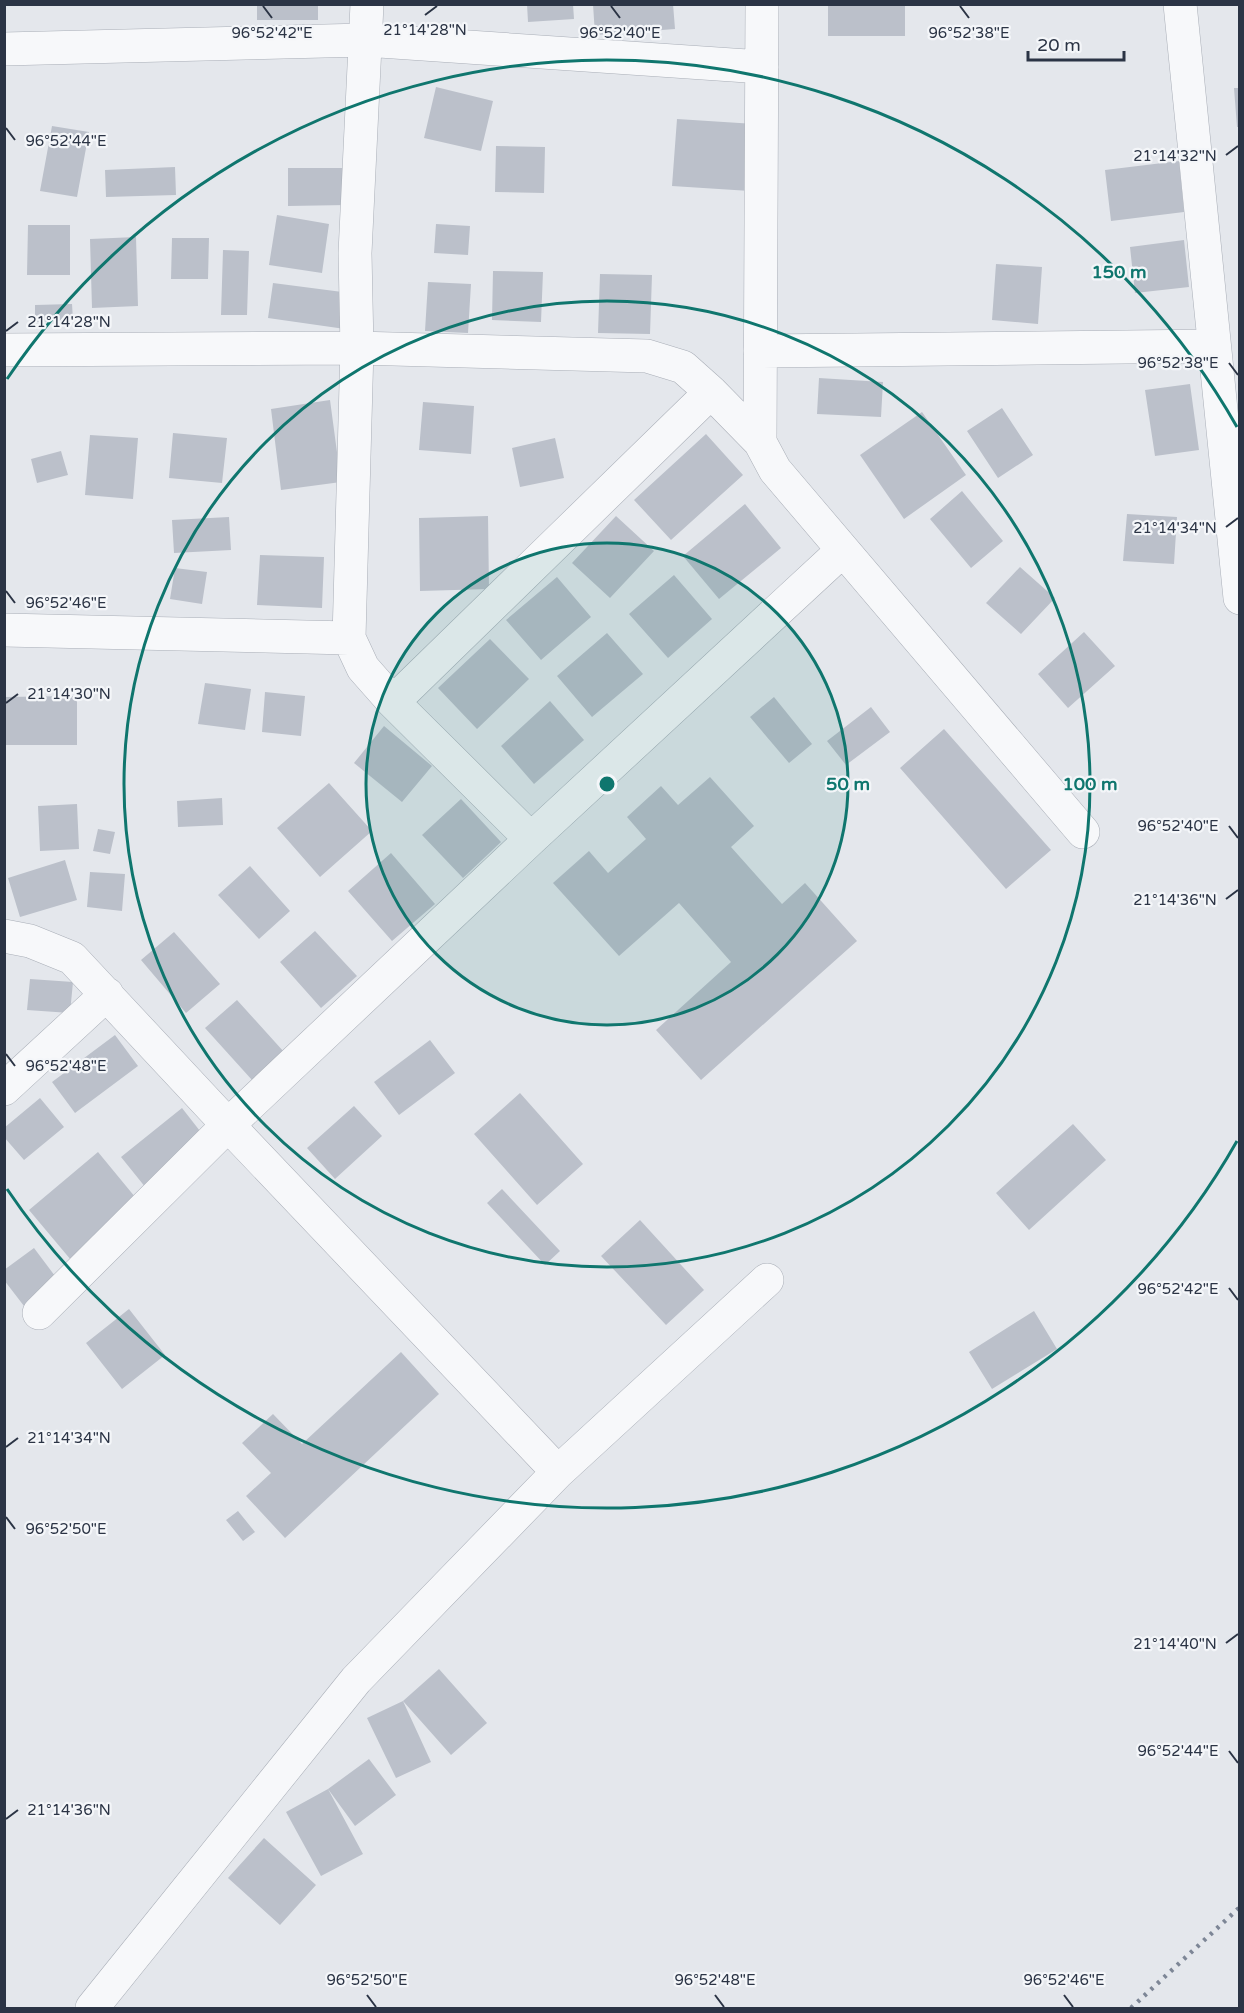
<svg xmlns="http://www.w3.org/2000/svg" width="1244" height="2013" font-family="'Varela Round',sans-serif">
  <rect width="100%" height="100%" fill="#e4e7ec"/>
  <path fill="#bbc0ca" d="M 257,4 L 318,4 L 318,20 L 257,20 Z
    M 527,4 L 573,4 L 574,19 L 528,22 Z
    M 593,4 L 673,4 L 675,29 L 595,35 Z
    M 828,4 L 905,4 L 905,36 L 828,36 Z
    M 436,87 L 493,101 L 481,151 L 424,138 Z
    M 1234,88 L 1240,88 L 1240,127 L 1237,127 Z
    M 677,119 L 755,124 L 750,191 L 672,186 Z
    M 52,126 L 89,132 L 77,197 L 40,191 Z
    M 496,146 L 545,147 L 544,193 L 495,192 Z
    M 1179,161 L 1184,212 L 1111,221 L 1105,170 Z
    M 175,167 L 176,195 L 106,197 L 105,170 Z
    M 288,168 L 346,168 L 347,205 L 288,206 Z
    M 277,215 L 329,224 L 322,273 L 269,265 Z
    M 436,224 L 470,226 L 468,255 L 434,253 Z
    M 28,225 L 70,225 L 70,275 L 27,275 Z
    M 136,237 L 138,306 L 92,308 L 90,239 Z
    M 172,238 L 209,238 L 208,279 L 171,279 Z
    M 1184,240 L 1189,287 L 1135,293 L 1130,247 Z
    M 223,250 L 249,251 L 247,315 L 221,315 Z
    M 996,264 L 1042,267 L 1038,324 L 992,320 Z
    M 493,271 L 543,272 L 541,322 L 492,320 Z
    M 600,274 L 652,275 L 650,334 L 598,333 Z
    M 428,282 L 471,284 L 468,333 L 425,331 Z
    M 273,283 L 350,293 L 345,329 L 268,318 Z
    M 72,304 L 73,320 L 35,322 L 35,305 Z
    M 819,378 L 883,382 L 881,417 L 817,414 Z
    M 1190,384 L 1199,450 L 1155,456 L 1145,390 Z
    M 330,400 L 341,482 L 281,490 L 271,409 Z
    M 423,402 L 474,406 L 471,454 L 419,450 Z
    M 1002,408 L 1033,455 L 998,478 L 967,431 Z
    M 922,412 L 966,475 L 904,519 L 860,455 Z
    M 173,433 L 227,438 L 222,483 L 169,478 Z
    M 706,434 L 743,475 L 671,540 L 634,500 Z
    M 90,435 L 138,438 L 133,499 L 85,495 Z
    M 555,438 L 564,478 L 520,487 L 512,448 Z
    M 61,451 L 68,475 L 37,483 L 31,459 Z
    M 962,491 L 1003,541 L 971,568 L 930,519 Z
    M 745,504 L 781,548 L 719,599 L 683,556 Z
    M 1127,514 L 1177,517 L 1174,564 L 1123,561 Z
    M 488,516 L 489,589 L 420,591 L 419,518 Z
    M 616,516 L 654,551 L 610,598 L 572,563 Z
    M 229,517 L 231,550 L 174,553 L 172,520 Z
    M 260,555 L 324,557 L 322,608 L 257,605 Z
    M 1020,567 L 1055,598 L 1021,634 L 986,603 Z
    M 175,568 L 207,572 L 202,604 L 170,599 Z
    M 674,575 L 712,619 L 668,658 L 629,614 Z
    M 557,577 L 591,617 L 541,660 L 506,620 Z
    M 1084,632 L 1115,666 L 1068,708 L 1038,674 Z
    M 607,633 L 643,674 L 592,717 L 557,676 Z
    M 490,639 L 529,679 L 477,729 L 438,688 Z
    M 205,683 L 251,689 L 245,730 L 198,724 Z
    M 265,692 L 305,696 L 301,736 L 262,732 Z
    M 77,696 L 77,745 L 4,745 L 4,697 Z
    M 774,697 L 812,744 L 789,763 L 750,717 Z
    M 550,701 L 584,740 L 534,784 L 501,746 Z
    M 871,707 L 890,732 L 846,765 L 827,741 Z
    M 384,726 L 432,766 L 402,802 L 354,763 Z
    M 944,729 L 1051,850 L 1006,889 L 900,768 Z
    M 710,777 L 754,826 L 731,847 L 782,904 L 805,883 L 857,941 L 701,1080 L 656,1030 L 731,962 L 679,903 L 619,956 L 553,883 L 589,851 L 608,873 L 646,839 L 627,817 L 661,786 L 678,805 Z
    M 329,783 L 372,831 L 320,877 L 277,828 Z
    M 222,798 L 223,825 L 178,827 L 177,801 Z
    M 461,799 L 501,842 L 463,878 L 422,835 Z
    M 77,804 L 79,849 L 40,851 L 38,806 Z
    M 98,829 L 115,832 L 110,854 L 93,851 Z
    M 391,853 L 435,904 L 392,941 L 348,891 Z
    M 65,860 L 77,900 L 20,917 L 8,878 Z
    M 250,866 L 290,911 L 259,939 L 218,895 Z
    M 90,872 L 125,874 L 122,911 L 87,907 Z
    M 315,931 L 357,976 L 321,1008 L 280,962 Z
    M 174,932 L 220,984 L 186,1013 L 141,960 Z
    M 30,979 L 73,982 L 70,1013 L 27,1010 Z
    M 237,1000 L 284,1052 L 252,1080 L 205,1028 Z
    M 115,1035 L 138,1066 L 75,1113 L 52,1082 Z
    M 430,1040 L 455,1073 L 399,1115 L 374,1082 Z
    M 520,1093 L 583,1164 L 537,1205 L 474,1134 Z
    M 40,1098 L 64,1127 L 24,1160 L 4,1137 L 4,1128 Z
    M 354,1106 L 382,1136 L 335,1179 L 307,1148 Z
    M 182,1108 L 207,1140 L 146,1188 L 121,1157 Z
    M 1073,1124 L 1106,1160 L 1029,1230 L 996,1193 Z
    M 98,1152 L 140,1203 L 71,1260 L 29,1210 Z
    M 502,1189 L 560,1251 L 545,1265 L 487,1203 Z
    M 640,1220 L 704,1290 L 666,1325 L 601,1256 Z
    M 34,1248 L 58,1280 L 24,1306 L 4,1280 L 4,1270 Z
    M 129,1309 L 165,1355 L 122,1389 L 86,1343 Z
    M 1034,1311 L 1057,1349 L 992,1389 L 969,1352 Z
    M 401,1352 L 439,1394 L 285,1538 L 246,1496 L 271,1473 L 242,1443 L 273,1414 L 302,1444 Z
    M 238,1511 L 255,1532 L 243,1541 L 226,1520 Z
    M 439,1669 L 487,1723 L 451,1755 L 403,1701 L 431,1762 L 396,1778 L 367,1718 L 403,1701 Z
    M 369,1759 L 396,1795 L 355,1826 L 328,1789 Z
    M 328,1789 L 363,1854 L 321,1876 L 286,1812 Z
    M 264,1838 L 316,1885 L 280,1925 L 228,1878 Z"/>
  <g fill="none" stroke-linecap="round" stroke-linejoin="round">
    <defs>
      <path id="street" d="M 762,4 L 760,442 L 775,470 L 1083,832
        M 1180,4 L 1240,598
        M 4,49 L 365,40 L 762,67
        M 4,350 L 357,348 L 647,356 L 683,367 L 711,392 L 760,442
        M 760,351 L 1214,346
        M 4,630 L 349,638 L 357,348 L 355,253 L 367,4
        M 349,638 L 363,668 L 393,702 L 531,839
        M 393,702 L 711,392
        M 4,936 L 30,941 L 72,958 L 228,1125 L 558,1472
        M 4,1089 L 107,994
        M 39,1313 L 228,1125 L 531,839 L 842,551
        M 92,2008 L 356,1680 L 558,1472 L 767,1280"/>
    </defs>
    <use href="#street" stroke="#a9aeb7" stroke-width="34"/>
    <use href="#street" stroke="#f7f8fa" stroke-width="33"/>
    <path stroke="#7d8696" stroke-width="4.5" stroke-dasharray="3 6" stroke-linecap="butt" d="M 1131,2008 L 1240,1907"/>
  </g>
  <path fill="none" stroke="#2b3445" stroke-width="2" d="M 263,6 L 272,18M 611,6 L 620,18M 960,6 L 969,18M 425,15 L 437,6M 6,128 L 15,140M 1226,155 L 1238,146M 6,331 L 18,322M 1229,363 L 1238,375M 1226,527 L 1238,518M 6,591 L 15,603M 6,703 L 18,694M 1229,826 L 1238,838M 1226,899 L 1238,890M 6,1054 L 15,1066M 1229,1288 L 1238,1300M 6,1447 L 18,1438M 6,1517 L 15,1529M 1226,1643 L 1238,1634M 1229,1751 L 1238,1763M 6,1819 L 18,1810M 367,1995 L 376,2007M 715,1995 L 724,2007M 1064,1995 L 1073,2007"/>
  <circle cx="607" cy="784" r="241" fill="#0f766e" fill-opacity=".12"/>
  <g fill="none" stroke="#0f766e" stroke-width="3">
    <circle cx="607" cy="784" r="241"/>
    <circle cx="607" cy="784" r="483"/>
    <path d="M1237 1141A724 724 0 0 1 7 1189M7 379A724 724 0 0 1 1237 427"/>
  </g>
  <g font-size="15" text-anchor="middle" fill="#2b3445" stroke="#f4f6f9" stroke-width="4.5" stroke-linejoin="round" paint-order="stroke">
    <text x="425" y="35">21°14'28"N</text>
    <text x="620" y="38">96°52'40"E</text>
    <text x="272" y="38">96°52'42"E</text>
    <text x="969" y="38">96°52'38"E</text>
    <text x="66" y="146">96°52'44"E</text>
    <text x="1175" y="161">21°14'32"N</text>
    <text x="69" y="327">21°14'28"N</text>
    <text x="1178" y="368">96°52'38"E</text>
    <text x="1175" y="533">21°14'34"N</text>
    <text x="66" y="608">96°52'46"E</text>
    <text x="69" y="699">21°14'30"N</text>
    <text x="1178" y="831">96°52'40"E</text>
    <text x="1175" y="905">21°14'36"N</text>
    <text x="66" y="1071">96°52'48"E</text>
    <text x="1178" y="1294">96°52'42"E</text>
    <text x="69" y="1443">21°14'34"N</text>
    <text x="66" y="1534">96°52'50"E</text>
    <text x="1175" y="1649">21°14'40"N</text>
    <text x="1178" y="1756">96°52'44"E</text>
    <text x="69" y="1815">21°14'36"N</text>
    <text x="367" y="1985">96°52'50"E</text>
    <text x="715" y="1985">96°52'48"E</text>
    <text x="1064" y="1985">96°52'46"E</text>
  </g>
  <circle cx="607" cy="784" r="9" fill="#0f766e" stroke="#f4f6f9" stroke-width="3"/>
  <g font-size="18" text-anchor="middle" font-weight="bold" fill="#0f766e" stroke="#f4f6f9" stroke-width="4.5" stroke-linejoin="round" paint-order="stroke">
    <text x="1119" y="278">150 m</text>
    <text x="848" y="790">50 m</text>
    <text x="1090" y="790">100 m</text>
  </g>
  <rect width="1244" height="2013" fill="none" stroke="#2b3445" stroke-width="12"/>
  <path d="M1028 51v9h96v-9" fill="none" stroke="#2b3445" stroke-width="3"/>
  <text x="1037" y="51" font-size="18" fill="#2b3445" stroke="#f4f6f9" stroke-width="4.5" paint-order="stroke">20 m</text>
</svg>
